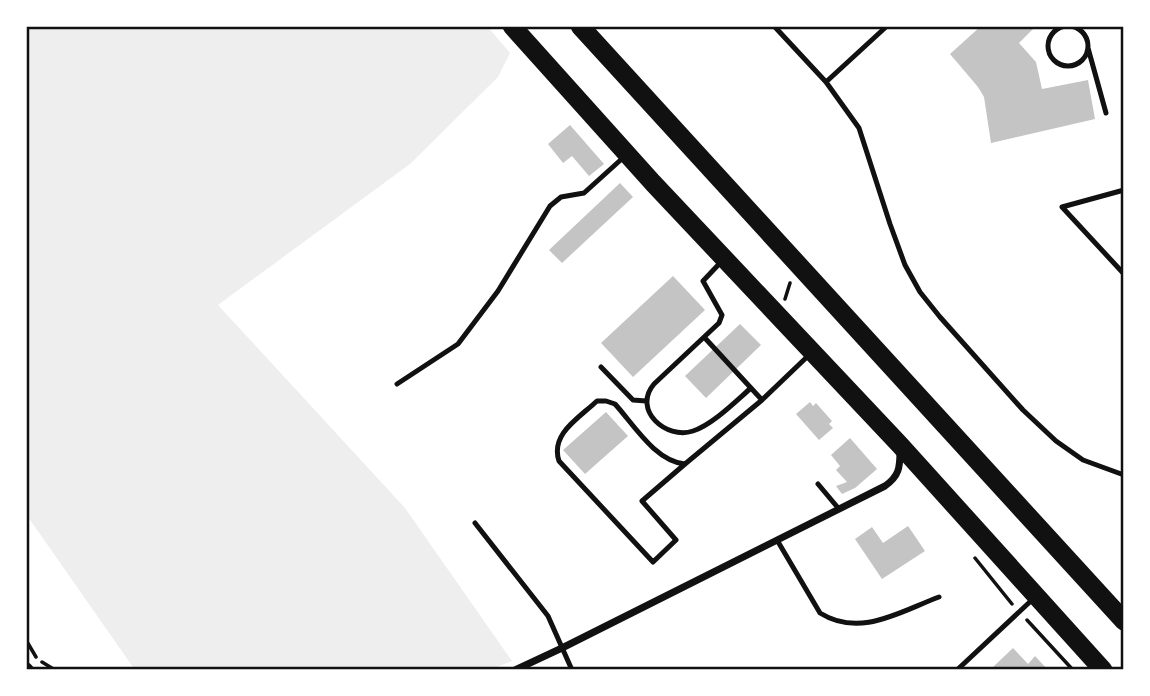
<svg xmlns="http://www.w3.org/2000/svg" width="1150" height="696" font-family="Cabin,sans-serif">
  <rect width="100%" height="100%" fill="#fff"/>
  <path fill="#eee" d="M 26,26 L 487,26 L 510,53 L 498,77 L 410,164 L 218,305 L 405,508 L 512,661 L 489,670 L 135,670 L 26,514 Z"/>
  <path fill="#c4c4c4" d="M 981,26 L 1036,26 L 1019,43 L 1036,62 L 1042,89 L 1088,80 L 1095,119 L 991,143 L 984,97 L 978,87 L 950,54 Z
    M 570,125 L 604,164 L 589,176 L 572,156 L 563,163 L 548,144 Z
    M 620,183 L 633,197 L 562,263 L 549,250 Z
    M 673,276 L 705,310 L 633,377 L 601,343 Z
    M 740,324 L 761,345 L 706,398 L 685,376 Z
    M 810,402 L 813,406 L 816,403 L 832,421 L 829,424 L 833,428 L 819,440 L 796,414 Z
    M 606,412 L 628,436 L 585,474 L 563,450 Z
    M 850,438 L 877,469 L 855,488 L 842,494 L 836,486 L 847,482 L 836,470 L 840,466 L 831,455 Z
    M 908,526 L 925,551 L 882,579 L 855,539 L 872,527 L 883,543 Z
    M 1013,648 L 1028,664 L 1035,656 L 1048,670 L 996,670 L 993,667 Z"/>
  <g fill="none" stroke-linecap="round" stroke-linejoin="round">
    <path stroke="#111" stroke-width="3.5" d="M 785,299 L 790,283
      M 975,558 L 1012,604
      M 1027,620 L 1073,670
      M 26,640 L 36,657
      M 42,662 L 55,670"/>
    <path stroke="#111" stroke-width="5" d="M 774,26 L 826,82 L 859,128 L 890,224 L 905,265 L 920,292 L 940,317 L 1023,410 L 1056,441 L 1083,460 L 1124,475
      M1048 46a20 20 0 1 1 40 0a20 20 0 1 1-40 0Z
      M 1088,48 L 1106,113
      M 826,82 L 887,26
      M 1124,190 L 1062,207 L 1124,274
      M 721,262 L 703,281 L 722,315 L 719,323 L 654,384 C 632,410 666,440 693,431 C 712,425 735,402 751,388
      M 704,337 L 762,400
      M 601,367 L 633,400 L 646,401
      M 397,384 L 458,344 L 498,291 L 550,206 L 561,197 L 584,193 L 625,156
      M 597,401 L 606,401 L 615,404 C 634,425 655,461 685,464 L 642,501 L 676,540 L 653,562 L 559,461 C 550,434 579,418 597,401 Z
      M 685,464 L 762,400 L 809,355
      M 818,484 L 839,509
      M 475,523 L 548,616 L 572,670
      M 777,540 L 820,613 C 860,638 899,612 939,597
      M 957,670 L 1034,598"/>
    <path stroke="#111" stroke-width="7" d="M 515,670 L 562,648 L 885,486 C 899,476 900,468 900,451"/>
    <path stroke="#111" stroke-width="12" d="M 26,668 L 28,670"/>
    <path stroke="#111" stroke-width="19" d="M 512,26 L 653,183 L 900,445 L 1103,670
      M 580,26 L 1124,621"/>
  </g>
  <rect width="1150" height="696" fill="none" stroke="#ffffff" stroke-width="56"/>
  <rect x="28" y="28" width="1094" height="640" fill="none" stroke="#111" stroke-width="2.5"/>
</svg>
